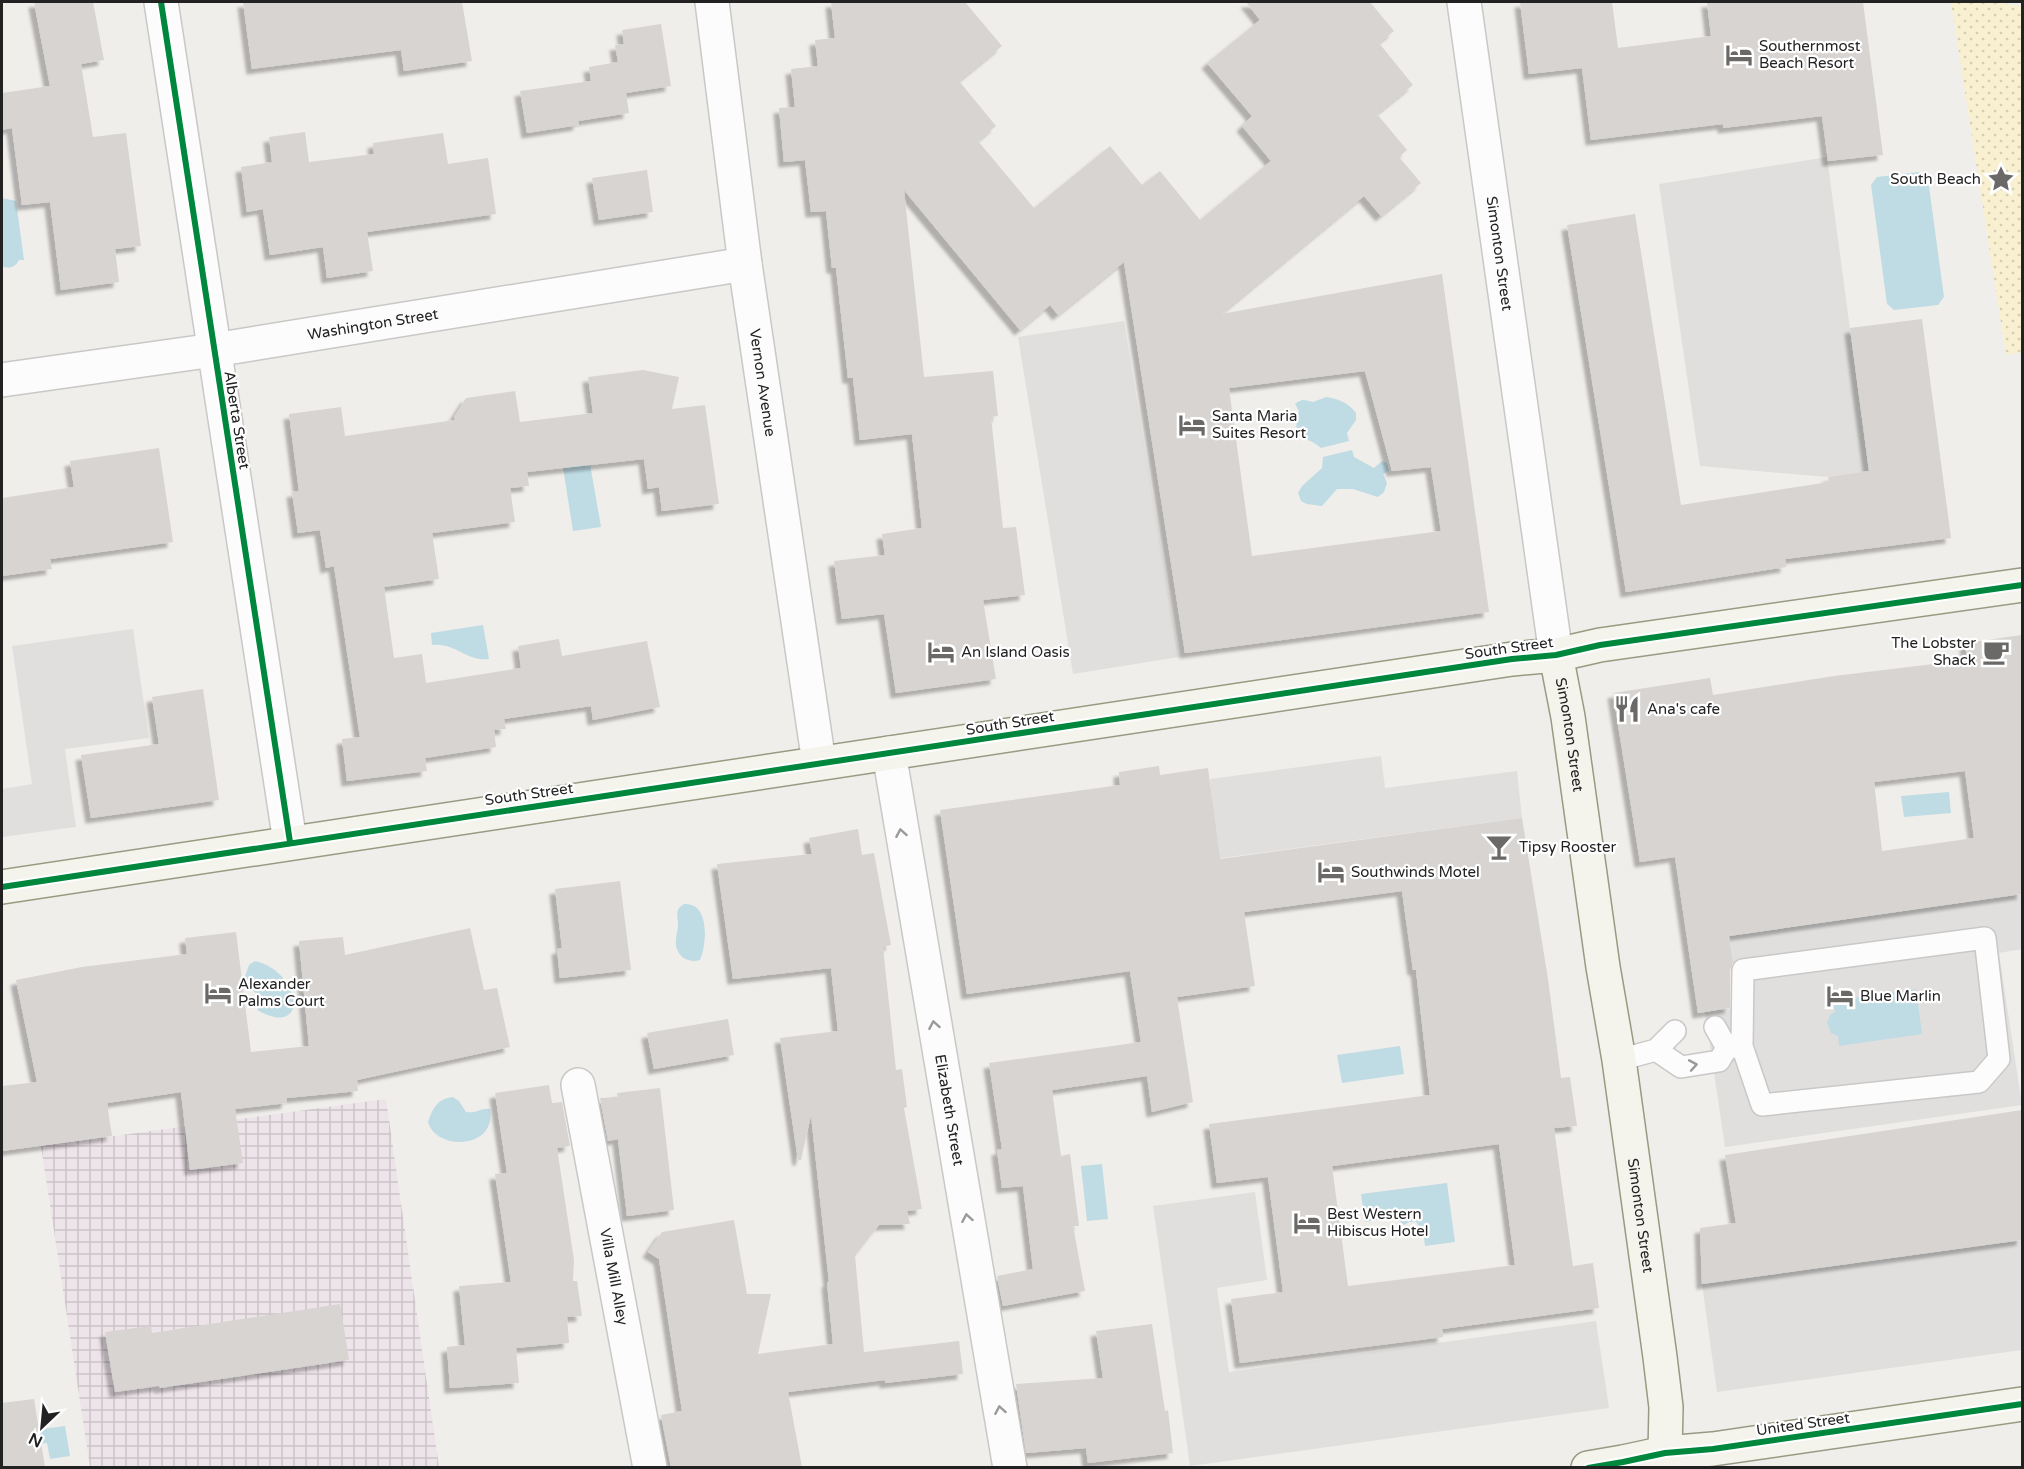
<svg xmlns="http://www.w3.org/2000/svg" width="2024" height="1469" font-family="'Varela Round',sans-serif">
  <defs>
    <pattern id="industrial-grid" width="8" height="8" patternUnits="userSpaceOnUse" patternTransform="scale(1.5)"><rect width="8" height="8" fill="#ede4e9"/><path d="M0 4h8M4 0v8" fill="none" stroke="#cbc3c8"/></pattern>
    <pattern id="sand-dots" width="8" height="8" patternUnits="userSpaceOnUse" patternTransform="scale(1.5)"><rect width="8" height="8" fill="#f8f0d0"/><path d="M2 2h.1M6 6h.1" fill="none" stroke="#d4ceb2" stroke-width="1.8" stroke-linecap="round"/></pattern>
    <filter id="shadow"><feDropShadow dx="-5.5" dy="5.5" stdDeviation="1.5" flood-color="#0004"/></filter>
  </defs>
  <rect width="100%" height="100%" fill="#f0eeeb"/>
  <path fill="url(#industrial-grid)" d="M 386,1099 L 439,1467 L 90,1467 L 41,1146 Z"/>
  <path fill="url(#sand-dots)" d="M 1951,2 L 1998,2 L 2022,7 L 2022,352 L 2006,355 Z"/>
  <path fill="#e0dfde" d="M 1827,157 L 1869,471 L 1828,477 L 1700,466 L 1659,184 Z
    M 1124,321 L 1179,657 L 1073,674 L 1018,337 Z
    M 133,629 L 149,738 L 65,749 L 76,827 L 2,837 L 2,789 L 32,784 L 12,646 Z
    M 1381,756 L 1385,788 L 1517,771 L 1522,818 L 1132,870 L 1212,801 L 1210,779 Z
    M 2022,894 L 2022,949 L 1999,953 L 2022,1105 L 1725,1147 L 1705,1012 L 1740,1007 L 1729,936 Z
    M 1255,1192 L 1267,1280 L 1217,1288 L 1229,1372 L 1596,1321 L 1609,1408 L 1190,1466 L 1153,1206 Z
    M 2022,1240 L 2022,1350 L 1717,1392 L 1702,1284 Z"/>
  <path fill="#bfdbe3" d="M 1919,172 L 1928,179 L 1944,297 L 1938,305 L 1894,310 L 1887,304 L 1871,185 L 1877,177 Z
    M 2,198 L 16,201 L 24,260 L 19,260 C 15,268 9,269 2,266 Z
    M 1326,397 C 1338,399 1348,402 1356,413 L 1356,420 L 1347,433 L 1349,441 L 1321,448 C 1302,431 1291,446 1299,411 L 1295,404 C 1302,398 1305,400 1313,402 Z
    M 1352,450 L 1354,457 L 1374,468 L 1382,461 L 1387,463 L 1389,471 L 1383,474 L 1387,483 L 1384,492 L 1378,497 L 1353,489 L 1337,489 L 1322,506 L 1307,504 L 1301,501 L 1298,493 L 1302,486 L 1322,468 L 1323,457 Z
    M 590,464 L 601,527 L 573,531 L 563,468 Z
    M 483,625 L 489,659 C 467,662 455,642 432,645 L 431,633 Z
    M 1949,792 L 1951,813 L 1904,817 L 1901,796 Z
    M 684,904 C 710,902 707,944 700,960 C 686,964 674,954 676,939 C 676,935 678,930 678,925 C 678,916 674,910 684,904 Z
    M 255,961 C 301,971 311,1040 257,1010 L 262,1004 C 260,992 248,990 244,979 L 249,965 Z
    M 1916,989 L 1922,1034 L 1839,1046 L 1838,1036 L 1831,1033 L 1827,1023 L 1830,1015 L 1835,1012 L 1833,1001 Z
    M 1400,1046 L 1404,1074 L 1342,1083 L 1337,1055 Z
    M 453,1097 L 459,1101 L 466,1112 C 476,1114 482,1107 490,1109 C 497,1150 436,1151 428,1122 C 433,1108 437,1099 453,1097 Z
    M 1102,1164 L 1108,1219 L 1087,1221 L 1081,1166 Z
    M 1447,1183 L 1455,1242 L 1425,1246 L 1423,1231 L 1416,1222 L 1409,1222 L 1404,1225 L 1395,1217 L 1365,1222 L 1361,1194 Z
    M 65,1426 L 70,1456 L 50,1459 L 47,1443 L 23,1446 L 20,1432 Z"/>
  <path fill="#d7d4d2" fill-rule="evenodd" filter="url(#shadow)" d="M 34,2 L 93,2 L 104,60 L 81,64 L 93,137 L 126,133 L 141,246 L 115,249 L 119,282 L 61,290 L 50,202 L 22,205 L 12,128 L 2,130 L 2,93 L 50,86 Z
    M 243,2 L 462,2 L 472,61 L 404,71 L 401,50 L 252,69 Z
    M 831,2 L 965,2 L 1002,46 L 959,81 L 996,126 L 978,141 L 1034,208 L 1110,146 L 1142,185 L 1160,171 L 1200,220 L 1271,161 L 1242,126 L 1252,116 L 1207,63 L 1260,20 L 1246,2 L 1370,2 L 1394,31 L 1379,43 L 1413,85 L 1377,114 L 1407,150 L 1399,157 L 1421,183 L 1381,216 L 1364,196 L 1221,314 L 1442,274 L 1489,612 L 1185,653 L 1124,262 L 1058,315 L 1050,305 L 1020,330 L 904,190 L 924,377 L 993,371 L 998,416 L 991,417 L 1003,528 L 1016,527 L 1025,595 L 983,600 L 996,679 L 896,693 L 884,614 L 842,619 L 834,561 L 885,555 L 882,534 L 922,528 L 912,434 L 860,440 L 853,378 L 848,378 L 836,268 L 832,268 L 826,211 L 811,212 L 805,160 L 784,162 L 779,108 L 795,107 L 791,69 L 818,66 L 815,40 L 835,38 ZM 1365,371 L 1392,471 L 1431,467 L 1441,531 L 1252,556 L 1229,388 Z
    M 1520,2 L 1612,2 L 1618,48 L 1711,36 L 1707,2 L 1863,2 L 1883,155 L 1828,161 L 1822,116 L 1723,128 L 1723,124 L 1591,140 L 1582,68 L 1529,74 Z
    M 661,24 L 671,86 L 626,93 L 629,113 L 578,121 L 579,125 L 527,133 L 520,91 L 591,81 L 589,67 L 618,62 L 615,45 L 624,44 L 622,30 Z
    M 305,132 L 309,162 L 374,154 L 373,143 L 443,133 L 448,164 L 488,158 L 496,214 L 367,232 L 373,271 L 327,278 L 323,247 L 270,255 L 263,209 L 247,212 L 241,167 L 272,162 L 269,137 Z
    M 647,170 L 653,212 L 599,220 L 592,178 Z
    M 1635,214 L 1681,505 L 1829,482 L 1828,477 L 1869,471 L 1850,328 L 1922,319 L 1951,538 L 1785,559 L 1786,567 L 1626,592 L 1567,225 Z
    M 643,370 L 679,377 L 672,409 L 705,405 L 719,504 L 662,511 L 659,487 L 648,489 L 644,459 L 527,472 L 529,486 L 510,488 L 515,522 L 432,533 L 439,579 L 384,587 L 394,658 L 422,654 L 426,683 L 521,668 L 518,646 L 559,639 L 562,656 L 647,641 L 660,707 L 593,720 L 591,706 L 504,719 L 506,729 L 494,730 L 496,747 L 425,758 L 427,771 L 347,781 L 342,739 L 360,737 L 334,566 L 326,568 L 320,530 L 298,533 L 292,492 L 299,491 L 289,414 L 341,407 L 345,436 L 455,420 L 454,417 L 466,398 L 515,391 L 520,422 L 593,413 L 588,377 Z
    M 159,448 L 173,542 L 50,559 L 52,569 L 2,576 L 2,498 L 74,487 L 70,461 Z
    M 2022,635 L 2022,894 L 1729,936 L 1733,962 L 1730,970 L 1730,1008 L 1698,1013 L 1675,857 L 1640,862 L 1613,693 L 1710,678 L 1713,695 L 1834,676 L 1967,660 L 1965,643 ZM 1965,771 L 1974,838 L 1882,851 L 1874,782 Z
    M 203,689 L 219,800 L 91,818 L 81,755 L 159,744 L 152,697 Z
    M 1159,766 L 1160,775 L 1208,768 L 1220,859 L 1522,818 L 1548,979 L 1561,1078 L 1570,1077 L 1577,1126 L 1554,1128 L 1573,1266 L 1593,1263 L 1599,1308 L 1442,1329 L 1443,1337 L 1240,1363 L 1231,1299 L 1283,1292 L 1268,1177 L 1217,1183 L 1209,1124 L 1430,1095 L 1416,970 L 1413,970 L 1402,891 L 1244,912 L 1255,986 L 1177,997 L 1193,1102 L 1152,1112 L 1147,1076 L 1052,1090 L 1061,1156 L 1070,1154 L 1079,1226 L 1073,1226 L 1085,1291 L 1003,1306 L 997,1276 L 1033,1269 L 1023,1186 L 1002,1188 L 997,1150 L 1002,1149 L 989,1063 L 1141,1042 L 1130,971 L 967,994 L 940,810 L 1120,785 L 1119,772 ZM 1499,1144 L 1515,1265 L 1348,1286 L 1332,1166 Z
    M 858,829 L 862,855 L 874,853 L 891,945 L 883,947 L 896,1070 L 902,1069 L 907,1107 L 904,1108 L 922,1209 L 907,1211 L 910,1224 L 879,1225 L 855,1256 L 864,1352 L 959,1341 L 963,1374 L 885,1383 L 885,1380 L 788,1392 L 802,1467 L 671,1467 L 661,1415 L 682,1411 L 659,1259 L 648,1252 L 662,1232 L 734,1220 L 747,1294 L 771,1294 L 758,1354 L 833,1344 L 827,1282 L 829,1282 L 811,1115 L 801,1160 L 798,1160 L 780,1038 L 838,1031 L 831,968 L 733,979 L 717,864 L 812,854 L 809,838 Z
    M 620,881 L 631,970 L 560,978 L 557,949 L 562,948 L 555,889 Z
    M 470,928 L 484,990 L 497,988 L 510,1047 L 357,1080 L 358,1091 L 287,1098 L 287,1103 L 235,1109 L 243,1163 L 190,1170 L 181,1092 L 107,1103 L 112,1136 L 2,1151 L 2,1086 L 37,1082 L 16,980 L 82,967 L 187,954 L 185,938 L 236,932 L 251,1052 L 309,1046 L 299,941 L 343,937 L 345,955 Z
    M 728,1019 L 734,1055 L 654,1069 L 647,1033 Z
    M 549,1085 L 552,1103 L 562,1102 L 570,1146 L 557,1148 L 574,1260 L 573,1281 L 577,1281 L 582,1316 L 567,1317 L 569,1343 L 516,1348 L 519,1383 L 450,1388 L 447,1347 L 465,1345 L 459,1286 L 511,1282 L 495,1174 L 507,1173 L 495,1093 Z
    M 660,1088 L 674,1210 L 627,1216 L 618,1139 L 608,1141 L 600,1098 L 618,1097 L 617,1093 Z
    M 2022,1110 L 2022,1240 L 1702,1284 L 1700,1228 L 1736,1223 L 1725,1155 Z
    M 340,1304 L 349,1360 L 160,1388 L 159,1386 L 115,1392 L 105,1332 L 151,1326 L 152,1333 Z
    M 1152,1324 L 1165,1411 L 1168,1410 L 1173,1453 L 1088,1463 L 1086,1448 L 1026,1453 L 1016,1384 L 1103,1378 L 1096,1331 Z
    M 34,1399 L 45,1467 L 2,1467 L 2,1403 Z"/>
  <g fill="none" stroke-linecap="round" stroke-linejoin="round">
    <defs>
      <path id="lane" d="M 1715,1027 L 1727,1048
        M 1727,1048 L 1742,1046 L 1762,1105 L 1979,1082 L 1999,1059 L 1985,938 L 1743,970 L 1742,1046
        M 1656,1050 L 1681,1067 L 1719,1061 L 1727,1048
        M 1619,1060 L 1656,1050 L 1675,1031"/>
      <g id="street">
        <path d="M 161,2 L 290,842"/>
        <path id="s1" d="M 712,2 L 745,264 L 819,763"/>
        <path id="s2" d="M 1464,2 L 1556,655"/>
        <path id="s3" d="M 2,380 L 214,350 L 745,264"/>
        <path id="s4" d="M 889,753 L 1010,1468"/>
        <path id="s5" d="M 578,1085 L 650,1468"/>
      </g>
      <g id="secondary">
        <path id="s6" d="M 1556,655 L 1568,717 L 1603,967 L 1619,1060 L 1660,1357 L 1666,1407 L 1665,1453 L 1668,1468"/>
        <path d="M 2,887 L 1512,659 L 1556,655 L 1600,645 L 2022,585"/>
        <path d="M 1588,1468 L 1623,1462 L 1665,1453 L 1713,1449 L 2022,1404"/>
      </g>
    </defs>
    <use href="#lane" stroke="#c9c8c7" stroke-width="24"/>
    <use href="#street" stroke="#c9c8c7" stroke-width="36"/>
    <use href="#secondary" stroke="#999a82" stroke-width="36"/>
    <use href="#lane" stroke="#fdfcfc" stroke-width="21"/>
    <use href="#street" stroke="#fdfcfc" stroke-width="33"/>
    <use href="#secondary" stroke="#f4f4ed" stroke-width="33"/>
    <defs>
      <path id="cycleway" d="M 161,2 L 290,842
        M 2,887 L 1512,659 L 1556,655 L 1600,645 L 2022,585
        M 1588,1468 L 1623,1462 L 1665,1453 L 1713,1449 L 2022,1404"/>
    </defs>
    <use href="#cycleway" stroke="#fff" stroke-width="10"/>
    <use href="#cycleway" stroke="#00873e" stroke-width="6"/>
  </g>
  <defs><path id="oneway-chevron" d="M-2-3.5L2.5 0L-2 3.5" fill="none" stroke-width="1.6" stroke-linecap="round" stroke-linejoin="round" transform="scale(1.5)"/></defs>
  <g stroke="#9a9a9a">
    <use href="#oneway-chevron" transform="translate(901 833) rotate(-100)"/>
    <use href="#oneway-chevron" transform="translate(934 1025) rotate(-100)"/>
    <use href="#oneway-chevron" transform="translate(1693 1065) rotate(-10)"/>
    <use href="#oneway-chevron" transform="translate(967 1218) rotate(-100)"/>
    <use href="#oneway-chevron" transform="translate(1000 1410) rotate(-100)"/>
  </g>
  <defs>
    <symbol id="hotel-bare" viewBox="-9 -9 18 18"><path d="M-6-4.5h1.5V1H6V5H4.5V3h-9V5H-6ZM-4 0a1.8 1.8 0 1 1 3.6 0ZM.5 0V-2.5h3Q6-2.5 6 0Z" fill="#6a6968" stroke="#fff" stroke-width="2.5" paint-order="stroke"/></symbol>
    <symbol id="sight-bare" viewBox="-9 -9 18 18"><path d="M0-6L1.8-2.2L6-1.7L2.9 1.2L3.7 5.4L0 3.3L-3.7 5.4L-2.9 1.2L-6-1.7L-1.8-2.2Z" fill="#6a6968" stroke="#fff" stroke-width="2.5" paint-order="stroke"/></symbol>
    <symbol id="cafe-bare" viewBox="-9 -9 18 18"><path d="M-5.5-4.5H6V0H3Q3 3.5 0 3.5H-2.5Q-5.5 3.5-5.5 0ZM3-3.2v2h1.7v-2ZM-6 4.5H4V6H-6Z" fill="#6a6968" stroke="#fff" stroke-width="2.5" paint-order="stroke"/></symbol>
    <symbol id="restaurant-bare" viewBox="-9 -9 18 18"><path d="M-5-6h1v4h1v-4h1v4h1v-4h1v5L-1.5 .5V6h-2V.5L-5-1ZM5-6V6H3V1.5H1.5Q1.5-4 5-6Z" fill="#6a6968" stroke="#fff" stroke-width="2.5" paint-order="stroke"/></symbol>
    <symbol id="bar-bare" viewBox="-9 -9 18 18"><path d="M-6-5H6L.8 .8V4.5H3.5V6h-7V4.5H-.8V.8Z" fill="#6a6968" stroke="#fff" stroke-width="2.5" paint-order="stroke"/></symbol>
  </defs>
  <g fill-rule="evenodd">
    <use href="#hotel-bare" x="1720" y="36" width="38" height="38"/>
    <use href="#sight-bare" x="1982" y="160" width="38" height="38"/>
    <use href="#hotel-bare" x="1173" y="406" width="38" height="38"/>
    <use href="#hotel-bare" x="922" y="633" width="38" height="38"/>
    <use href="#cafe-bare" x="1977" y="633" width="38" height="38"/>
    <use href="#restaurant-bare" x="1608" y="690" width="38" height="38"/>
    <use href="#bar-bare" x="1480" y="828" width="38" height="38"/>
    <use href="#hotel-bare" x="1312" y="853" width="38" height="38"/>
    <use href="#hotel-bare" x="199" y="974" width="38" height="38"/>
    <use href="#hotel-bare" x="1821" y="977" width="38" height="38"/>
    <use href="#hotel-bare" x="1288" y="1204" width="38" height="38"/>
  </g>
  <g text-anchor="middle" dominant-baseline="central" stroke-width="4.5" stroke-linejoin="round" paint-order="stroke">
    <g font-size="15" fill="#222" stroke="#fff" text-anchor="start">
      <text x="1759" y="46">Southernmost<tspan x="1759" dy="17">Beach Resort</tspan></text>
      <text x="1981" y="179" text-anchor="end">South Beach</text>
      <text x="1212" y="416">Santa Maria<tspan x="1212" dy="17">Suites Resort</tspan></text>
      <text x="1976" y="643" text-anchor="end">The Lobster<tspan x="1976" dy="17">Shack</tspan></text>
      <text x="961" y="652">An Island Oasis</text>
      <text x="1647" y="709">Ana's cafe</text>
      <text x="1519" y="847">Tipsy Rooster</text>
      <text x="1351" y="872">Southwinds Motel</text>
      <text x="238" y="984">Alexander<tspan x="238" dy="17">Palms Court</tspan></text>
      <text x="1860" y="996">Blue Marlin</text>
      <text x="1327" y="1214">Best Western<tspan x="1327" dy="17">Hibiscus Hotel</tspan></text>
    </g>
    <g font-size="15" fill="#222" stroke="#fff">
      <text stroke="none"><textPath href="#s2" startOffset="254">Simonton Street</textPath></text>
      <text stroke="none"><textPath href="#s3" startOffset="375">Washington Street</textPath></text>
      <text stroke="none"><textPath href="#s1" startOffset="384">Vernon Avenue</textPath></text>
      <text transform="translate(237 420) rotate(81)">Alberta Street</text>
      <text transform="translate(1509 648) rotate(-8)">South Street</text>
      <text transform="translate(1010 723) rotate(-9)">South Street</text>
      <text stroke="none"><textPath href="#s6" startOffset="81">Simonton Street</textPath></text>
      <text transform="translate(529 794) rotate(-8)">South Street</text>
      <text stroke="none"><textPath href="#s4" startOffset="362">Elizabeth Street</textPath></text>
      <text stroke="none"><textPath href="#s6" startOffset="567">Simonton Street</textPath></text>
      <text stroke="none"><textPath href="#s5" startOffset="195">Villa Mill Alley</textPath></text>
      <text transform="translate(1803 1424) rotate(-8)">United Street</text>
    </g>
  </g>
  <rect width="2024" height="1469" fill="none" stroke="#222222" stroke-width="6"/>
  <g transform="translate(42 1427) rotate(206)" stroke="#ffffff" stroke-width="4.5" paint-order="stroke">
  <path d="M0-4.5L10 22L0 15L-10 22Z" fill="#222222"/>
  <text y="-9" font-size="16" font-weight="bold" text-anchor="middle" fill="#222222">N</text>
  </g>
</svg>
